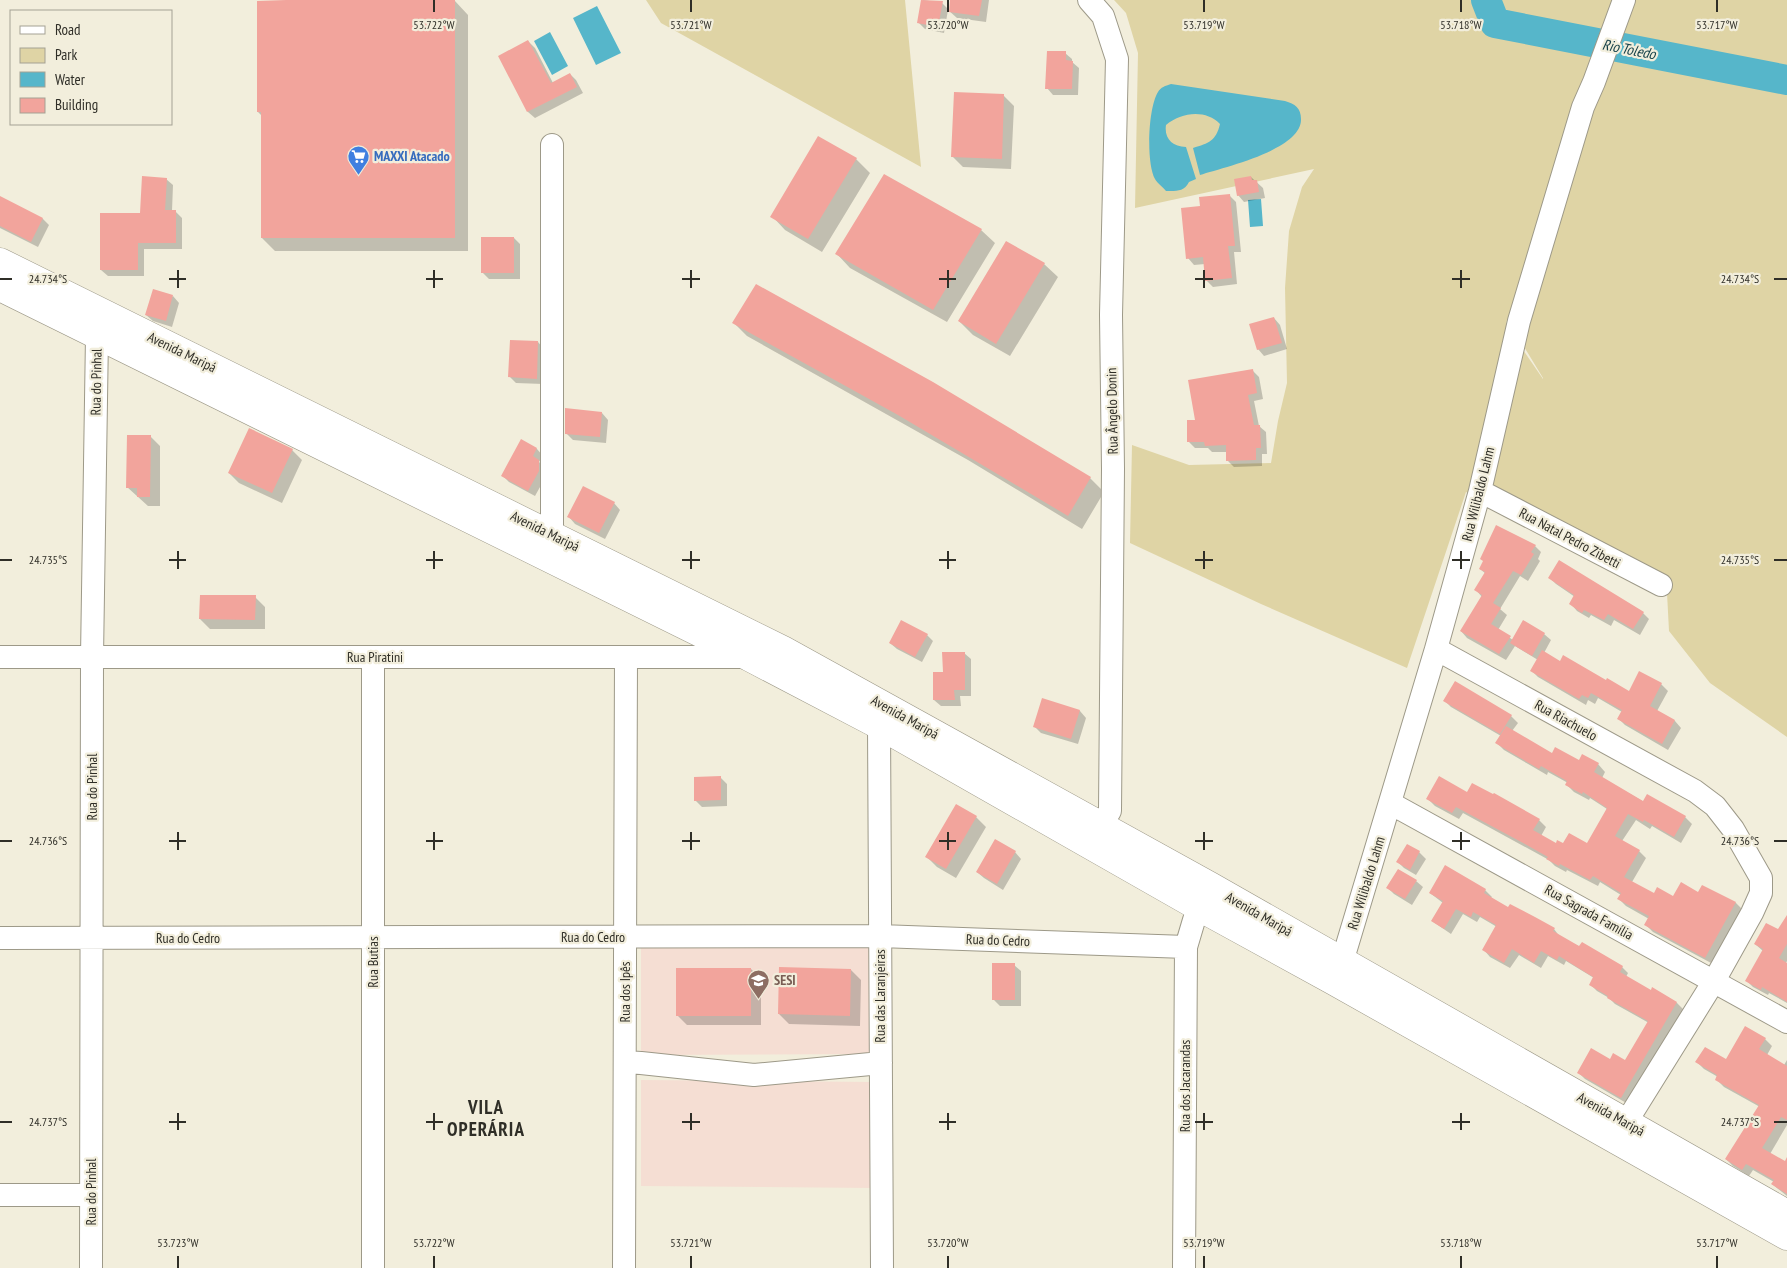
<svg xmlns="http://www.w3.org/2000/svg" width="1787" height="1268" font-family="'PT Sans Narrow',sans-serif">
  <rect width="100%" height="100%" fill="#f2eedc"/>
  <path fill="#f5ded3" d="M 641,944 L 874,944 L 874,1054 L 641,1055 Z
    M 641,1080 L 874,1082 L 874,1188 L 641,1186 Z"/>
  <path fill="#dfd4a5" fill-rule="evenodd" d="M 646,0 L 905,0 L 921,167 L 661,23 Z
    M 1114,0 L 1787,0 L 1787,737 L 1710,683 L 1669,631 L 1667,593 L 1466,492 L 1407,668 L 1261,604 L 1130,543 L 1132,445 L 1189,465 L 1271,463 L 1278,421 L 1287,383 L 1285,288 L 1289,231 L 1302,187 L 1314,169 L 1135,208 L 1138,53 L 1126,13 ZM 1507,319 L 1543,378 L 1543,379 L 1506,325 Z"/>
  <path fill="#56b6ca" d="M 597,6 L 621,53 L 596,65 L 573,18 Z
    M 550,32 L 568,66 L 552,75 L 534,41 Z
    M 1171,84 L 1285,101 C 1295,104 1301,108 1301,119 C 1302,150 1224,167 1200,175 L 1193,148 C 1209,143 1216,141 1220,124 C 1206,109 1181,112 1166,125 C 1164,138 1172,147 1186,147 L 1196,179 L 1189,182 C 1184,192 1176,191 1166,191 C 1163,187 1157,183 1155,179 C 1146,163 1148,108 1158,92 C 1161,87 1165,86 1171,84 Z
    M 1261,199 L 1263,226 L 1250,227 L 1248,200 Z"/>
  <path fill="#0003" d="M 288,0 L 455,1 L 468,15 L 468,251 L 275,251 L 262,238 L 262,116 L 258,112 Z
    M 923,0 L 942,3 L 950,11 L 952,0 L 989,0 L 986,22 L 957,18 L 948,10 L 944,33 L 925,29 L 919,23 Z
    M 528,41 L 535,48 L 553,83 L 570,74 L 576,80 L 583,93 L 535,118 L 528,112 L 500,56 Z
    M 1065,53 L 1072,59 L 1072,62 L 1079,68 L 1078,95 L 1053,95 L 1047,88 Z
    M 955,94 L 1004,96 L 1014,106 L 1011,169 L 963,167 L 953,157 Z
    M 819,138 L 856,159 L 870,173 L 822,252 L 785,230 L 772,216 Z
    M 1251,177 L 1263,188 L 1265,198 L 1244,202 L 1238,195 Z
    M 166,179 L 173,185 L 172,211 L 175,211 L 182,218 L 182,249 L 144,249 L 144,276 L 108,276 L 101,270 Z
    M 1229,195 L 1236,202 L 1241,252 L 1234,252 L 1237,284 L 1213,287 L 1206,280 L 1205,264 L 1194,265 L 1188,258 L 1201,207 Z
    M 0,197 L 43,219 L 49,225 L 38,247 L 0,228 Z
    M 981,230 L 995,243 L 947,322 L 850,268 L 837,254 Z
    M 514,238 L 520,244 L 520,279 L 489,279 L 482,272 Z
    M 1044,264 L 1058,277 L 1010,356 L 973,335 L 959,321 Z
    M 173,296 L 179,303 L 172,327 L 153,321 L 146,315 Z
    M 1274,318 L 1280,325 L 1287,349 L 1264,356 L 1258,349 Z
    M 734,323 L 933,383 L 1090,478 L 1104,492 L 1082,529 L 968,460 L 747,336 Z
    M 538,342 L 544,349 L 543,384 L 516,383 L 510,377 Z
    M 1252,370 L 1259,377 L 1263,399 L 1254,401 L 1259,426 L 1266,432 L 1267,454 L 1262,454 L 1262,466 L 1234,467 L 1228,461 L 1228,452 L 1212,452 L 1208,448 L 1195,448 L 1189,442 L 1196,421 Z
    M 602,413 L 608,420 L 606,443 L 573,440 L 566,433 Z
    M 150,436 L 160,446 L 160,506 L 148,506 L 127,487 Z
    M 522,441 L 537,449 L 543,456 L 539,462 L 545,467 L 545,478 L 535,496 L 509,482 L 503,476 Z
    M 292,450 L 302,460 L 282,503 L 239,483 L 229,473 Z
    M 614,503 L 620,510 L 605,539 L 575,524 L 569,517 Z
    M 1535,546 L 1541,552 L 1538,559 L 1540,561 L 1528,581 L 1520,576 L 1500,609 L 1507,615 L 1498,630 L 1513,640 L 1524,622 L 1544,634 L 1551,640 L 1544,653 L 1560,662 L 1629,693 L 1661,684 L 1668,691 L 1657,711 L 1675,721 L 1681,728 L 1668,750 L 1625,725 L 1618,718 L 1622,712 L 1598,698 L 1595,704 L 1588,700 L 1586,705 L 1538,677 L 1532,671 L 1538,660 L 1515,646 L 1506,660 L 1467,638 L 1461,631 L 1482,597 L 1476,590 L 1486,574 L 1480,569 Z
    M 1550,578 L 1643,613 L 1649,619 L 1640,635 L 1614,620 L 1611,626 L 1591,615 L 1589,618 L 1577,611 L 1571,604 L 1575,597 L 1556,584 Z
    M 255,597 L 265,607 L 265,629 L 210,629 L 200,619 Z
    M 927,635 L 933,641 L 922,662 L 897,649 L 890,643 Z
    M 964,653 L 971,659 L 971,696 L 960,696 L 961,706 L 941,706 L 934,700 L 944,674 Z
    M 1456,683 L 1511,716 L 1518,723 L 1512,731 L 1552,755 L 1580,762 L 1598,764 L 1605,772 L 1602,778 L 1644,802 L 1685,817 L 1692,824 L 1681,843 L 1652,826 L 1650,829 L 1636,820 L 1622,841 L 1639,851 L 1646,858 L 1632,882 L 1654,894 L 1674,897 L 1698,894 L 1702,887 L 1736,903 L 1743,910 L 1713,964 L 1653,932 L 1646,925 L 1649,919 L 1626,906 L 1619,899 L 1621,895 L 1600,882 L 1598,886 L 1567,870 L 1566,872 L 1555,866 L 1549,860 L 1463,813 L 1459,819 L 1435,806 L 1428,799 L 1468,793 L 1539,820 L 1546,827 L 1541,836 L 1556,845 L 1588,845 L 1607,809 L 1590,798 L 1589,800 L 1574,792 L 1567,785 L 1568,783 L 1548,772 L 1547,775 L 1504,750 L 1497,743 L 1501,736 L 1451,707 L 1445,701 Z
    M 1043,700 L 1080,711 L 1086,718 L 1078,744 L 1041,733 L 1035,727 Z
    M 720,777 L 727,784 L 727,806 L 702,807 L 695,800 Z
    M 976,817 L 986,827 L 956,878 L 937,867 L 927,857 Z
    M 1407,845 L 1419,852 L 1426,859 L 1416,875 L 1404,868 L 1398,862 Z
    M 1015,852 L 1021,859 L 1003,890 L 984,878 L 977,872 Z
    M 1416,881 L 1423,887 L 1412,905 L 1394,894 L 1388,888 Z
    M 1485,890 L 1492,897 L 1491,898 L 1509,909 L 1554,929 L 1560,937 L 1622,967 L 1628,973 L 1626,977 L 1651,992 L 1652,989 L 1677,1003 L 1683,1009 L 1628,1104 L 1585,1079 L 1579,1073 L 1611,1061 L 1625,1061 L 1649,1023 L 1615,1004 L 1609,998 L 1597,991 L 1590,984 L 1594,978 L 1566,961 L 1564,965 L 1548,956 L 1541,968 L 1519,955 L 1510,968 L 1490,957 L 1484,950 L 1497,927 L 1480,917 L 1477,922 L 1463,914 L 1451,934 L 1432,921 L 1443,903 L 1430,893 Z
    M 1787,917 L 1787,961 L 1786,963 L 1787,964 L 1787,1003 L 1769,993 L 1768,995 L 1753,987 L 1747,981 L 1763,951 L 1755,944 L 1779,931 Z
    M 1014,965 L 1021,971 L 1021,1006 L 1000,1006 L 994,1000 Z
    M 751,969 L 761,979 L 761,1025 L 687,1025 L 677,1015 Z
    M 851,970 L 861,980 L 860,1026 L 789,1024 L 779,1014 Z
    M 1765,1039 L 1772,1046 L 1767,1055 L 1784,1065 L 1787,1060 L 1787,1125 L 1770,1154 L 1785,1163 L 1787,1160 L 1787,1196 L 1772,1184 L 1774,1182 L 1753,1170 L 1749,1176 L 1733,1166 L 1726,1159 L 1760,1107 L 1724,1087 L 1716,1079 L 1718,1077 L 1704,1069 L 1697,1062 L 1726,1061 Z"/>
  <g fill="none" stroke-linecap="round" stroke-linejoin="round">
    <path stroke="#56b6ca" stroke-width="30" d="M 1486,0 L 1495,23 L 1787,80"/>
  </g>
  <path fill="#f2a49c" d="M 286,0 L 455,0 L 455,238 L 261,238 L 261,112 L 257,112 L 257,1 Z
    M 921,0 L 943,1 L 938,27 L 917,23 Z
    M 950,0 L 982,0 L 979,16 L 949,12 Z
    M 528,40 L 551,83 L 570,73 L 577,87 L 527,112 L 498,56 Z
    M 1047,51 L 1066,51 L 1066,60 L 1073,61 L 1072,89 L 1045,89 Z
    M 954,92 L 1004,94 L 1002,159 L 951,157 Z
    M 818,136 L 857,158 L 808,239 L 770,217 Z
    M 884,174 L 982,229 L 933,310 L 835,254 Z
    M 142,176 L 167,178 L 165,210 L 176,210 L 176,243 L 138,243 L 138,270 L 100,270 L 100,213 L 140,213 Z
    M 1251,176 L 1252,180 L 1257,180 L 1259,192 L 1237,196 L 1234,179 Z
    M 1230,194 L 1235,246 L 1228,246 L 1232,278 L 1205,281 L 1203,257 L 1186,259 L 1181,208 L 1200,206 L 1199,197 Z
    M 0,196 L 43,218 L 31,242 L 0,226 Z
    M 481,237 L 514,237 L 514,273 L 481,273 Z
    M 1006,241 L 1045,263 L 996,344 L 958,321 Z
    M 756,284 L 933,382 L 1091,477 L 1068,516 L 898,415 L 732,323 Z
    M 153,289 L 173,295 L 166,321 L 145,315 Z
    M 1274,317 L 1282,343 L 1257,350 L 1249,324 Z
    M 510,340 L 538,341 L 537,379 L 508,377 Z
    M 1253,369 L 1257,393 L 1248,395 L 1254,425 L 1260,425 L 1261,448 L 1256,448 L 1256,460 L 1226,461 L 1226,445 L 1205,446 L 1204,442 L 1187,442 L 1187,420 L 1195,420 L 1188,380 Z
    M 565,408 L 602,412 L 600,437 L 565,434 Z
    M 249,428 L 293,449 L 272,493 L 228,473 Z
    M 127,435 L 151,435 L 150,497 L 137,497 L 137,488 L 126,488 Z
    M 521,439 L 537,448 L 533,456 L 539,460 L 539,471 L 528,491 L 501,476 Z
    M 583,486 L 615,502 L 599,533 L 567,517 Z
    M 1496,525 L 1536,545 L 1531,552 L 1534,554 L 1521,575 L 1513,571 L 1493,603 L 1501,608 L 1491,624 L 1511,636 L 1499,654 L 1460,631 L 1482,595 L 1474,590 L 1485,572 L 1479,569 L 1483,561 L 1480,559 Z
    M 1559,560 L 1644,612 L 1633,629 L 1608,614 L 1604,620 L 1584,610 L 1582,613 L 1569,604 L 1574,595 L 1548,578 Z
    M 200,595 L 256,595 L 255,620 L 199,619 Z
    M 901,620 L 928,634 L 915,657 L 889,643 Z
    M 1523,620 L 1545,633 L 1532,656 L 1510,643 Z
    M 1542,650 L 1560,661 L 1563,655 L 1606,680 L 1607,678 L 1629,691 L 1639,671 L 1662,683 L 1650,706 L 1675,720 L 1662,744 L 1617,719 L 1622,710 L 1591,693 L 1588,698 L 1582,695 L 1579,699 L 1530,671 Z
    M 942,652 L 965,652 L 965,690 L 954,690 L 955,700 L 933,700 L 933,672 L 943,672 Z
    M 1455,681 L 1512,715 L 1500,734 L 1443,701 Z
    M 1042,698 L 1080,710 L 1071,739 L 1033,727 Z
    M 1506,726 L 1552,753 L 1555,747 L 1579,760 L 1582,754 L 1599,763 L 1594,772 L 1643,801 L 1647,794 L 1686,816 L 1674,837 L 1644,820 L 1643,822 L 1628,814 L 1615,836 L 1640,850 L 1624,877 L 1654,893 L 1657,887 L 1673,896 L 1681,882 L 1698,892 L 1702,885 L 1736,902 L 1705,958 L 1644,925 L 1649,916 L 1617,899 L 1621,893 L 1593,876 L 1590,880 L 1560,864 L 1559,866 L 1546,859 L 1548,857 L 1525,844 L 1456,807 L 1452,813 L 1426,799 L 1439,776 L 1467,792 L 1472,783 L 1493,794 L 1494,793 L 1540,819 L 1533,830 L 1556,843 L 1557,840 L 1563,843 L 1569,833 L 1587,843 L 1607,808 L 1583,792 L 1582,794 L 1565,785 L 1567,781 L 1541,766 L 1539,769 L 1495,743 Z
    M 721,776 L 721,800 L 694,801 L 694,777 Z
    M 956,804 L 977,816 L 946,869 L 925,857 Z
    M 995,839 L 1016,851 L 997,884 L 976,872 Z
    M 1407,844 L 1420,851 L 1410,870 L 1396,862 Z
    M 1445,865 L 1486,889 L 1484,893 L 1508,907 L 1510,904 L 1535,917 L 1555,928 L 1553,931 L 1579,946 L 1582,942 L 1623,966 L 1620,972 L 1651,990 L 1652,987 L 1677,1002 L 1621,1098 L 1577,1073 L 1591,1048 L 1610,1059 L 1613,1053 L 1625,1060 L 1648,1021 L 1607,998 L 1608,996 L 1589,985 L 1593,977 L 1559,956 L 1557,960 L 1541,951 L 1534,963 L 1512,949 L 1504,963 L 1482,950 L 1496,925 L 1473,912 L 1471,917 L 1456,909 L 1444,929 L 1431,921 L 1443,901 L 1429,893 Z
    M 1398,869 L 1417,880 L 1405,899 L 1386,888 Z
    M 1787,915 L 1787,944 L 1779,958 L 1787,963 L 1787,1002 L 1762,987 L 1761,990 L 1745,981 L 1763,949 L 1754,944 L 1766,923 L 1778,929 Z
    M 992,963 L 1015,963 L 1015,1000 L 992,1000 Z
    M 779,967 L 851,969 L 850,1016 L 778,1014 Z
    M 676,968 L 751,968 L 751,1016 L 676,1016 Z
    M 1745,1026 L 1766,1038 L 1759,1049 L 1787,1066 L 1787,1120 L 1781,1117 L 1762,1148 L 1785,1161 L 1787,1157 L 1787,1194 L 1771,1184 L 1774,1180 L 1746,1164 L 1742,1170 L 1725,1159 L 1759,1105 L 1715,1080 L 1717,1075 L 1695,1062 L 1705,1047 L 1726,1059 Z"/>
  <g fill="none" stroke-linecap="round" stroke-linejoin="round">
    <defs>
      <path id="minor" d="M 1089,0 L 1103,16 L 1117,59 L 1111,315 L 1113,469 L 1110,811 L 1092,839
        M 552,145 L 552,535
        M 1480,491 L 1661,585
        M 1436,649 L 1695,791 L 1715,806 L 1733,829 L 1761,878 L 1761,893 L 1752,913 L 1714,981 L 1617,1137
        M 0,657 L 748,657
        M 1390,803 L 1787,1022
        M 0,938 L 880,936 L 1186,947
        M 1334,976 L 1342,962 L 1436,649 L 1480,491 L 1519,321 L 1583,107 L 1594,82 L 1624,0
        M 625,1062 L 641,1063 L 754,1075 L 881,1063
        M 0,1195 L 91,1195
        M 91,1268 L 92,657 L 97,336 L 105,324
        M 373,1268 L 373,657
        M 624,1268 L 626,657
        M 882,1268 L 879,725 L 886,713
        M 1184,1268 L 1186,947 L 1194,920 L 1206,893"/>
      <path id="major" d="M 0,262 L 783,650 L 1210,886 L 1787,1214
        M 0,287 L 749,657 L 879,725 L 1199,907 L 1332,980 L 1787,1236"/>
    </defs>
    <use href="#minor" stroke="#9d9988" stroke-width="24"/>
    <use href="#major" stroke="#9d9988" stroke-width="29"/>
    <use href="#minor" stroke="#fff" stroke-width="22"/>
    <use href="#major" stroke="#fff" stroke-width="28"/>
  </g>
  <path fill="none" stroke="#2f2e27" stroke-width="2" d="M 434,0 L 434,12M 691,0 L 691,12M 948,0 L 948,12M 1204,0 L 1204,12M 1461,0 L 1461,12M 1717,0 L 1717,12M 178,270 L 178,288M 434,270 L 434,288M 691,270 L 691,288M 948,270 L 948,288M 1204,270 L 1204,288M 1461,270 L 1461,288M 0,279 L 12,279M 169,279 L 186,279M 426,279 L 443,279M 682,279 L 700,279M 939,279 L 956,279M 1195,279 L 1213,279M 1452,279 L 1470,279M 1774,279 L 1787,279M 178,551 L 178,569M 434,551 L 434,569M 691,551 L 691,569M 948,551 L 948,569M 1204,551 L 1204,569M 1461,551 L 1461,569M 0,560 L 12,560M 169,560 L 186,560M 426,560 L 443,560M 682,560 L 700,560M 939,560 L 956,560M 1195,560 L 1213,560M 1452,560 L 1470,560M 1774,560 L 1787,560M 178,832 L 178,850M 434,832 L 434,850M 691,832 L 691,850M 948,832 L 948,850M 1204,832 L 1204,850M 1461,832 L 1461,850M 0,841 L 12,841M 169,841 L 186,841M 426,841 L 443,841M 682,841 L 700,841M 939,841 L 956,841M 1195,841 L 1213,841M 1452,841 L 1470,841M 1774,841 L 1787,841M 178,1113 L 178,1130M 434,1113 L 434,1130M 691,1113 L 691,1130M 948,1113 L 948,1130M 1204,1113 L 1204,1130M 1461,1113 L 1461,1130M 0,1122 L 12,1122M 169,1122 L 186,1122M 426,1122 L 443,1122M 682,1122 L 700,1122M 939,1122 L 956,1122M 1195,1122 L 1213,1122M 1452,1122 L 1470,1122M 1774,1122 L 1787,1122M 178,1256 L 178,1268M 434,1256 L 434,1268M 691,1256 L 691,1268M 948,1256 L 948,1268M 1204,1256 L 1204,1268M 1461,1256 L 1461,1268M 1717,1256 L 1717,1268"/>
  <defs>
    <symbol id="supermarket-pin" viewBox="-11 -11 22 30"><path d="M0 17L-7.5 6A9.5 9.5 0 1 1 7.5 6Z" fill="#3f7fe0" stroke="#f2eedc"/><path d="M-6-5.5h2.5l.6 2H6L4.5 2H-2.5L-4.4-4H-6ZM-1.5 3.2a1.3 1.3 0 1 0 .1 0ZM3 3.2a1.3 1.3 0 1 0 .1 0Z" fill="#fff"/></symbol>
    <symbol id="school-pin" viewBox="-11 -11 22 30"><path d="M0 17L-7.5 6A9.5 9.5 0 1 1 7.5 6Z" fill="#8d6e63" stroke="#f2eedc"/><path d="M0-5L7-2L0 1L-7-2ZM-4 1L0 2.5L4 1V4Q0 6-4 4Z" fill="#fff"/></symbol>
  </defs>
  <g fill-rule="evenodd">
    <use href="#supermarket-pin" x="346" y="144" width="25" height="34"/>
    <use href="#school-pin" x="746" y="968" width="25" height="34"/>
  </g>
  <g text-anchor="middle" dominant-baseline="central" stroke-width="4.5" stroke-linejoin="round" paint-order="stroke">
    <g font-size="14" font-weight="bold" fill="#366cbe" stroke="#f2eedc" text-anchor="start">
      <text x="374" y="156">MAXXI Atacado</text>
    </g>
    <g font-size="14" fill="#2f2e27" stroke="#f2eedc">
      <text transform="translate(182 352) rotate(26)">Avenida Maripá</text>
      <text transform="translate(96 382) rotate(-89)">Rua do Pinhal</text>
      <text transform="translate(1112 411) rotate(-91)">Rua Ângelo Donin</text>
      <text transform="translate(1478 494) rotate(-76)">Rua Wilibaldo Lahm</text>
      <text transform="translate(545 531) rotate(26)">Avenida Maripá</text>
      <text transform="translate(1570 538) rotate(28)">Rua Natal Pedro Zibetti</text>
      <text x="375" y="657">Rua Piratini</text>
      <text transform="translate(905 717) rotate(29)">Avenida Maripá</text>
      <text transform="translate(1566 720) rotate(29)">Rua Riachuelo</text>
      <text transform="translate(92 787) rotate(-90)">Rua do Pinhal</text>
      <text transform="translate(1366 883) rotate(-73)">Rua Wilibaldo Lahm</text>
      <text transform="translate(1589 912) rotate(29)">Rua Sagrada Família</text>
      <text transform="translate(1259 914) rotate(30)">Avenida Maripá</text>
      <text x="593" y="937">Rua do Cedro</text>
      <text x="188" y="938">Rua do Cedro</text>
      <text transform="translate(998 940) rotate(2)">Rua do Cedro</text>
      <text transform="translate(373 962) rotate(-90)">Rua Butias</text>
      <text transform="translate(625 992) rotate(-90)">Rua dos Ipês</text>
      <text transform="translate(880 996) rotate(-90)">Rua das Laranjeiras</text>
      <text transform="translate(1185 1086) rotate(-90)">Rua dos Jacarandas</text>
      <text transform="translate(1611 1114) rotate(29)">Avenida Maripá</text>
      <text transform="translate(91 1192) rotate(-90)">Rua do Pinhal</text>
    </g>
    <g font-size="14" font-weight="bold" fill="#785e54" stroke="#f2eedc" text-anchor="start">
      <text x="774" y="980">SESI</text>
    </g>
    <g font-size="15" font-style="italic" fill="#123e47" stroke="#f2eedc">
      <text transform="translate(1629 49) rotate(11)">Rio Toledo</text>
    </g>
    <g font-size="19" font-weight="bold" letter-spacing="1" fill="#2f2e27" stroke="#f2eedc">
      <text x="486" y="1107">VILA<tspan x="486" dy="22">OPERÁRIA</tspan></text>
    </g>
  </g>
  <g font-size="12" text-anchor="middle" fill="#2f2e27" stroke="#f2eedc" stroke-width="4.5" stroke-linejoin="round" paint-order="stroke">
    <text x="434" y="29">53.722°W</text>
    <text x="691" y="29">53.721°W</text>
    <text x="948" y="29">53.720°W</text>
    <text x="1204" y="29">53.719°W</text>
    <text x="1461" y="29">53.718°W</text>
    <text x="1717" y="29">53.717°W</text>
    <text x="48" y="283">24.734°S</text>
    <text x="1740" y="283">24.734°S</text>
    <text x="48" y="564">24.735°S</text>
    <text x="1740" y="564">24.735°S</text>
    <text x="48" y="845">24.736°S</text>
    <text x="1740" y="845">24.736°S</text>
    <text x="48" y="1126">24.737°S</text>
    <text x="1740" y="1126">24.737°S</text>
    <text x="178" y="1247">53.723°W</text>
    <text x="434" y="1247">53.722°W</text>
    <text x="691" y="1247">53.721°W</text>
    <text x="948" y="1247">53.720°W</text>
    <text x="1204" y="1247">53.719°W</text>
    <text x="1461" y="1247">53.718°W</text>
    <text x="1717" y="1247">53.717°W</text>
  </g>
  <rect x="10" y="10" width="162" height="115" fill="#f2eedc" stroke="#a4a194"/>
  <rect x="20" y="26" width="25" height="8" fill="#ffffff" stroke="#a4a194"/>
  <text x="55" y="35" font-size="15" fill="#2f2e27">Road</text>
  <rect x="20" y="48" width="25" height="15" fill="#dfd4a5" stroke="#a4a194"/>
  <text x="55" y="60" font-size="15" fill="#2f2e27">Park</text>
  <rect x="20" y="72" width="25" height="15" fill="#56b6ca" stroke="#a4a194"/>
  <text x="55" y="85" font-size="15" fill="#2f2e27">Water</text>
  <rect x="20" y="98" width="25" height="15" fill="#f2a49c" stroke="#a4a194"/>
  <text x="55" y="110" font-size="15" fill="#2f2e27">Building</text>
</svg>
